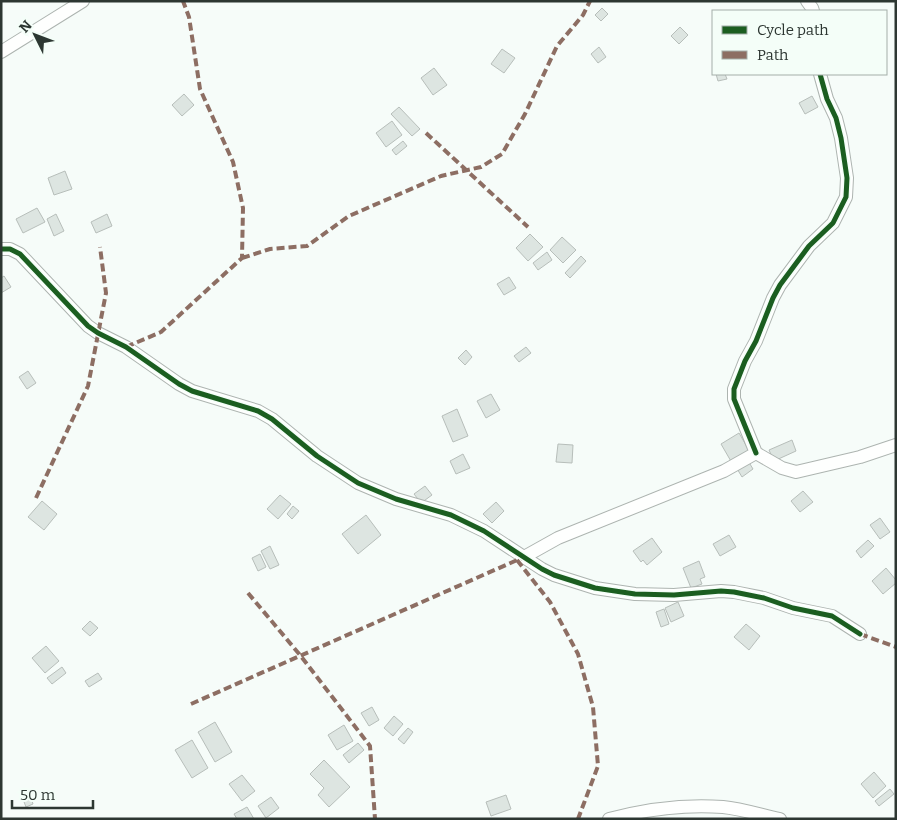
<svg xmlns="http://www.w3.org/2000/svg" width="897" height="820" font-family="Bitter,serif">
  <rect width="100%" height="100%" fill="#f6fcf9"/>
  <path fill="#dde5e1" stroke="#b7beba" d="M 602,8 L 608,14 L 601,21 L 595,15 Z
    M 680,27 L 688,35 L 679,44 L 671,36 Z
    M 599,47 L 606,57 L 598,63 L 591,54 Z
    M 502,49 L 515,58 L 504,73 L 491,64 Z
    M 434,68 L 447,85 L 433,95 L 421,78 Z
    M 716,74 L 725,74 L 727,79 L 718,81 Z
    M 184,94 L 194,105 L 182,116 L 172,105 Z
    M 812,96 L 818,107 L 805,114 L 799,103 Z
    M 399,107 L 420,129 L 412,136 L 391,114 Z
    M 392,121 L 402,135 L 386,147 L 376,133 Z
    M 403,141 L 407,146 L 396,155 L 392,150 Z
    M 65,171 L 72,189 L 54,195 L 48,178 Z
    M 37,208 L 45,222 L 23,233 L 16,219 Z
    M 56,214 L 64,231 L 54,236 L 47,219 Z
    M 107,214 L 112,226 L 96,233 L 91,222 Z
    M 530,234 L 543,247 L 528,261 L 516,248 Z
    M 562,237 L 576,250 L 563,263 L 550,250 Z
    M 547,252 L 552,260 L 538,270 L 533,263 Z
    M 581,256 L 586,261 L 570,278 L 565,273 Z
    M 4,276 L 11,287 L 1,293 L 1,278 Z
    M 509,277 L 516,288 L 504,295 L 497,284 Z
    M 526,347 L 531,353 L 519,362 L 514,356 Z
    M 466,350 L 472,357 L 465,365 L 458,358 Z
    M 28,371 L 36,383 L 27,389 L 19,377 Z
    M 491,394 L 500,410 L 486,418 L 477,401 Z
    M 457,409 L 468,436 L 453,442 L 442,416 Z
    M 739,433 L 750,452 L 732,463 L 721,444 Z
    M 792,440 L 796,451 L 774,461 L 769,450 Z
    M 558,444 L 573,445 L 572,463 L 556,462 Z
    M 463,454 L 470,468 L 456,474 L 450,461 Z
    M 747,459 L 753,469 L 742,477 L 736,467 Z
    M 425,486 L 432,495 L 421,503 L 414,494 Z
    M 803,491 L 813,502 L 800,512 L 791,501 Z
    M 280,495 L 291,504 L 278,519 L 267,509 Z
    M 42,501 L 57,514 L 44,530 L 28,517 Z
    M 496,502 L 504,511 L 492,523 L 483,514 Z
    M 293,506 L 299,511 L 292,519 L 287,514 Z
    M 366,515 L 381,535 L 358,554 L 342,534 Z
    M 880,518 L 890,532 L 880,539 L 870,525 Z
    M 729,535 L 736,547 L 720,556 L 713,544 Z
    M 652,538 L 662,552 L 647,565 L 643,560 L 641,562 L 633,551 Z
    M 868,540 L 874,546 L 861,558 L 856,551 Z
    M 270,546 L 279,565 L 270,569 L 261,551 Z
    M 260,554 L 266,567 L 258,571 L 252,558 Z
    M 699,561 L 705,577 L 700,579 L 702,584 L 691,588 L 683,568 Z
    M 886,568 L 896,580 L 896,583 L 883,594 L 872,581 Z
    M 678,602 L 684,616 L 671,622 L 665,608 Z
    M 664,609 L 669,624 L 661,627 L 656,612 Z
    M 90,621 L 98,628 L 90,636 L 82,629 Z
    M 746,624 L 760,636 L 749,650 L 734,637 Z
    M 46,646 L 59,661 L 45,673 L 32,658 Z
    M 62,667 L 66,673 L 52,684 L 47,678 Z
    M 98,673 L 102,679 L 89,687 L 85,681 Z
    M 372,707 L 379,720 L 369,726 L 361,713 Z
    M 394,716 L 403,724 L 393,736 L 384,728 Z
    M 215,722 L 232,752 L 215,762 L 198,732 Z
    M 344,725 L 353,741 L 337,750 L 328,735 Z
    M 408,728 L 413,732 L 404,744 L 398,739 Z
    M 192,740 L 208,768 L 192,778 L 175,750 Z
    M 358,743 L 364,750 L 349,763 L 343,755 Z
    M 324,760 L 350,787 L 329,807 L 318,795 L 324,788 L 310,774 Z
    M 874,772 L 886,786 L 873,798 L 861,784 Z
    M 242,775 L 255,791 L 242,801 L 229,784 Z
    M 890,789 L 894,794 L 879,806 L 875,801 Z
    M 29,791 L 33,804 L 26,807 L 21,794 Z
    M 506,795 L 511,809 L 491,816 L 486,802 Z
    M 271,797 L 279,808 L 266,818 L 258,806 Z
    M 247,807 L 254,819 L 237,819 L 234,814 Z"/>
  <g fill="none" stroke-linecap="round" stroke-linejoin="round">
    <defs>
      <path id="minor" d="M 807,1 L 812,8 L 813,11
        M 1,52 L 83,1
        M 1,249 L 10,249 L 20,254 L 88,326 L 98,333 L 126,347 L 179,384 L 192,391 L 258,411 L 272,419 L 317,456 L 358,483 L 396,499 L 451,515 L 484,531 L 542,569 L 554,575 L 595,588 L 635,594 L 674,595 L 721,591 L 734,592 L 764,598 L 793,608 L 832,616 L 860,634
        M 756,453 L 734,399 L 734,389 L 745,361 L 756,341 L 773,298 L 780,285 L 809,246 L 833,223 L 846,197 L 847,178 L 841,138 L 836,118 L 827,99 L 820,74
        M 524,557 L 558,538 L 724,471 L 756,453 L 782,468 L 796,472 L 860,457 L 896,445
        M 609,819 C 647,809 684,804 723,807 C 742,809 761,815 780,819"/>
    </defs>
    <use href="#minor" stroke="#adb4b0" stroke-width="14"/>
    <use href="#minor" stroke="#fefffe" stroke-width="12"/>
    <path stroke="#8d6e63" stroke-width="4" stroke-dasharray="8 4" stroke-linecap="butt" d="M 426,133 L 528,227
      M 242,258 L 270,249 L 307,246 L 349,216 L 441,176 L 481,167 L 502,154 L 525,114 L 557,46 L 583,15 L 590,1
      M 126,347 L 161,332 L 242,258 L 243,208 L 233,162 L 200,89 L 189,17 L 183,1
      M 36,498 L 88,386 L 106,293 L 100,247
      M 517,560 L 550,602 L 578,654 L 593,707 L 598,766 L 578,819
      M 248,593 L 300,655 L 370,746 L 375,819
      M 860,634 L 896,647
      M 191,704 L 524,557"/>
    <defs>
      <path id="cycleway" d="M 1,249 L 10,249 L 20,254 L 88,326 L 98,333 L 126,347 L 179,384 L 192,391 L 258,411 L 272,419 L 317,456 L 358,483 L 396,499 L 451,515 L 484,531 L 542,569 L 554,575 L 595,588 L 635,594 L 674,595 L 721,591 L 734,592 L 764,598 L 793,608 L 832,616 L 860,634
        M 756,453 L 734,399 L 734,389 L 745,361 L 756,341 L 773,298 L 780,285 L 809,246 L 833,223 L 846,197 L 847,178 L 841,138 L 836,118 L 827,99 L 820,74"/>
    </defs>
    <use href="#cycleway" stroke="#f4fef8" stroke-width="8"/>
    <use href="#cycleway" stroke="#1b5e20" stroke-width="5"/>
  </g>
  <rect width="897" height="820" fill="none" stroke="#2d3732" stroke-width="5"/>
  <rect x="712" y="10" width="175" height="65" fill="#f4fef8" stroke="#a4aea9"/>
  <rect x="722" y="26" width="25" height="8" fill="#1b5e20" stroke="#a4aea9"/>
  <text x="757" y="35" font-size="15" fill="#2d3732">Cycle path</text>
  <rect x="722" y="51" width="25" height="8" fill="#8d6e63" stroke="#a4aea9"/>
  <text x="757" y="60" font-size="15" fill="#2d3732">Path</text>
  <g transform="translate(35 35) rotate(312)" stroke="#f4fef8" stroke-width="4" paint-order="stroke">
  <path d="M0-4L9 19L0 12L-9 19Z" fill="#2d3732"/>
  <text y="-8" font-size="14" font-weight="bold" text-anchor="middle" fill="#2d3732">N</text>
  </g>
  <path d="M12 800v8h81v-8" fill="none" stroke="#2d3732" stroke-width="2.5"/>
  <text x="20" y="800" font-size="15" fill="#2d3732" stroke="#f4fef8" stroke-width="4" paint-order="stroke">50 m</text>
</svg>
